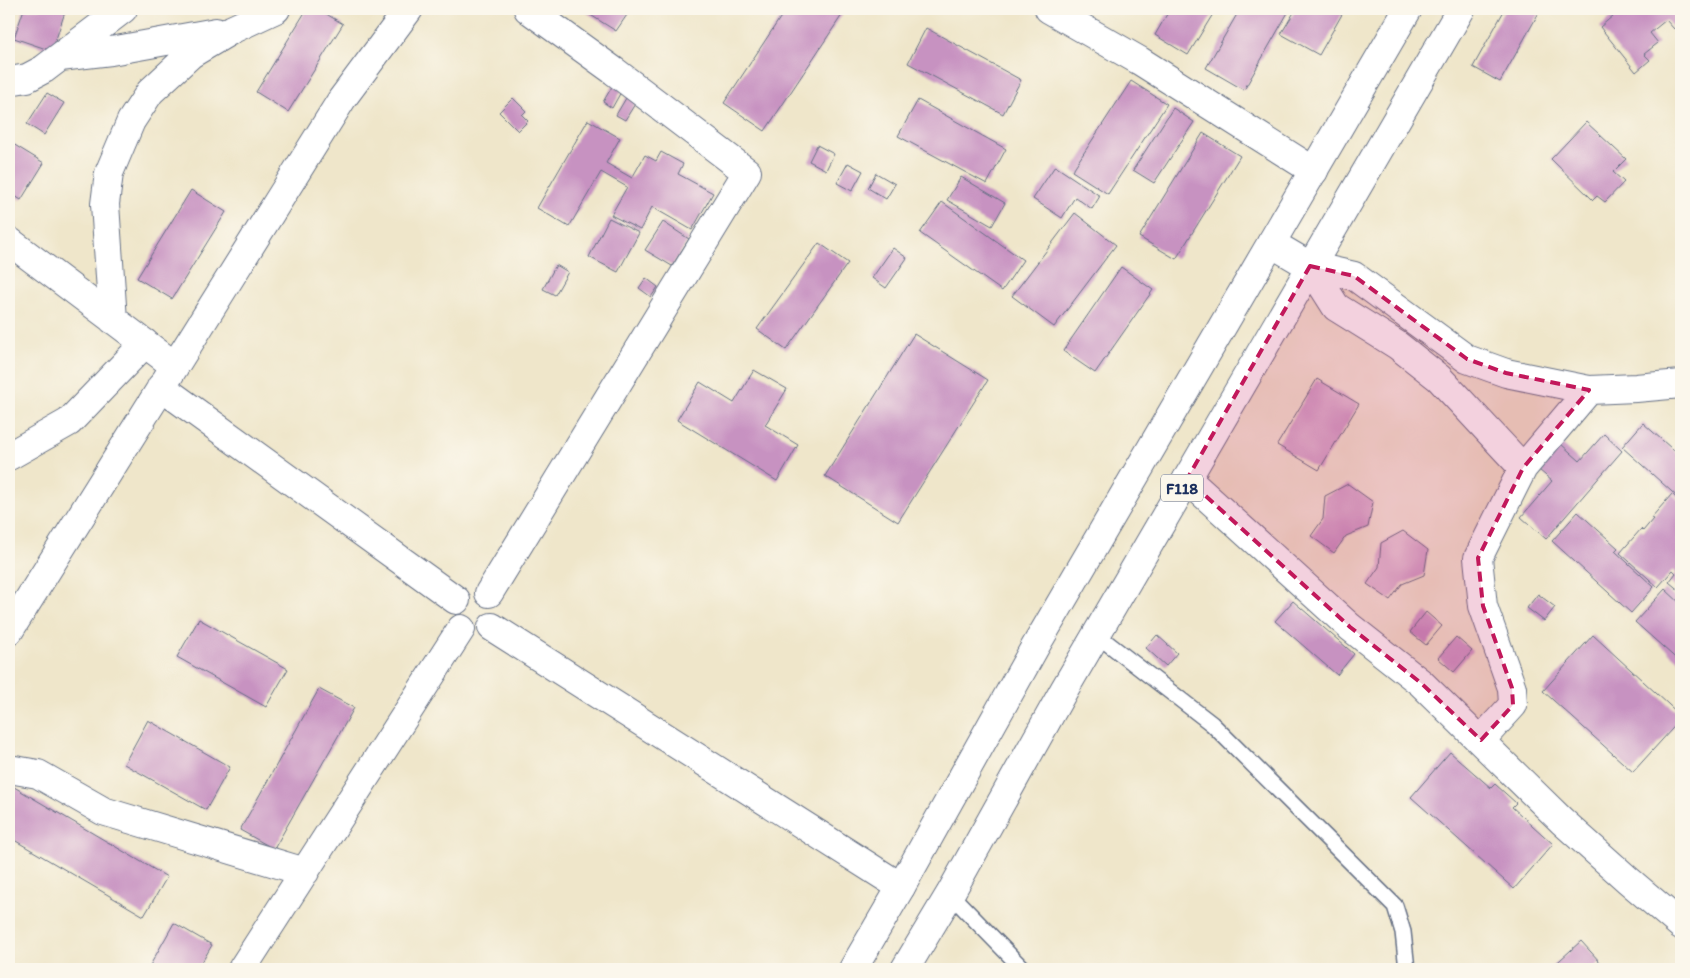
<svg xmlns="http://www.w3.org/2000/svg" width="1690" height="978" font-family="Itim,sans-serif">
  <rect width="100%" height="100%" fill="#fbf7ec"/>
  <filter id="ink" filterUnits="userSpaceOnUse"><feTurbulence type="fractalNoise" baseFrequency=".02" numOctaves="2"/><feDisplacementMap in="SourceGraphic" scale="10" xChannelSelector="R" yChannelSelector="G"/><feConvolveMatrix kernelMatrix="1 2 1 2 8 2 1 2 1" color-interpolation-filters="sRGB"/></filter>
  <filter id="wash" filterUnits="userSpaceOnUse"><feTurbulence type="fractalNoise" baseFrequency=".0096" numOctaves="4" result="noise"/><feDisplacementMap in="SourceGraphic" scale="20" xChannelSelector="R" yChannelSelector="G"/><feGaussianBlur stdDeviation="1.12" result="paint"/><feColorMatrix in="noise" values="0 0 0 0 0 0 0 0 0 0 0 0 0 0 0 0 0 1.4 0 .05"/><feComposite in="paint" operator="in"/></filter>
  <g filter="url(#wash)">
    <rect width="100%" height="100%" fill="#efe6ca"/>
    <g id="blocks">
      <path fill="#c792c1" d="M 24,9 L 66,9 L 52,51 L 14,38 Z
        M 307,9 L 318,9 L 343,24 L 288,112 L 256,92 Z
        M 581,9 L 631,9 L 616,31 Z
        M 786,9 L 832,9 L 842,15 L 765,131 L 724,103 Z
        M 1170,9 L 1216,9 L 1188,55 L 1155,35 Z
        M 1240,9 L 1290,9 L 1244,90 L 1206,68 Z
        M 1296,9 L 1345,9 L 1319,55 L 1281,34 Z
        M 1505,9 L 1541,9 L 1500,82 L 1473,67 Z
        M 1621,9 L 1681,9 L 1681,24 L 1674,29 L 1666,20 L 1650,33 L 1658,43 L 1644,54 L 1650,60 L 1636,72 L 1600,27 Z
        M 926,28 L 1021,80 L 1003,114 L 908,63 Z
        M 1131,81 L 1167,104 L 1108,194 L 1072,171 Z
        M 613,85 L 622,90 L 612,108 L 603,102 Z
        M 47,93 L 64,103 L 44,135 L 27,124 Z
        M 629,93 L 638,99 L 625,120 L 616,115 Z
        M 513,98 L 526,111 L 522,115 L 528,121 L 518,131 L 499,112 Z
        M 918,100 L 1006,149 L 987,184 L 898,136 Z
        M 1173,108 L 1194,122 L 1154,183 L 1133,170 Z
        M 588,120 L 620,138 L 606,163 L 632,178 L 645,155 L 656,161 L 661,152 L 683,164 L 678,174 L 713,193 L 692,230 L 652,207 L 640,230 L 611,215 L 627,187 L 601,172 L 569,227 L 537,208 Z
        M 1586,122 L 1626,159 L 1613,172 L 1624,182 L 1605,202 L 1597,196 L 1593,200 L 1551,159 Z
        M 1203,133 L 1240,156 L 1176,259 L 1139,237 Z
        M 13,144 L 44,163 L 21,200 L 9,192 L 9,151 Z
        M 817,145 L 834,154 L 826,170 L 809,161 Z
        M 848,163 L 863,171 L 852,191 L 837,183 Z
        M 1055,166 L 1100,196 L 1092,209 L 1075,197 L 1062,218 L 1033,199 Z
        M 876,173 L 895,184 L 886,199 L 868,188 Z
        M 961,177 L 1005,203 L 992,226 L 947,200 Z
        M 191,190 L 226,212 L 172,299 L 137,278 Z
        M 942,202 L 1023,260 L 1002,291 L 920,233 Z
        M 1075,213 L 1116,245 L 1054,327 L 1012,296 Z
        M 609,218 L 639,233 L 618,272 L 589,257 Z
        M 663,222 L 689,239 L 672,266 L 645,250 Z
        M 819,243 L 848,263 L 786,350 L 757,329 Z
        M 893,248 L 907,258 L 886,288 L 872,278 Z
        M 556,265 L 568,272 L 555,295 L 543,289 Z
        M 1121,267 L 1153,290 L 1095,373 L 1063,351 Z
        M 646,278 L 658,287 L 651,297 L 639,288 Z
        M 914,334 L 988,380 L 898,522 L 825,476 Z
        M 754,370 L 787,389 L 765,425 L 798,445 L 777,481 L 677,420 L 700,382 L 734,403 Z
        M 1317,379 L 1359,404 L 1319,470 L 1277,445 Z
        M 1643,423 L 1681,457 L 1681,500 L 1622,447 Z
        M 1604,434 L 1622,451 L 1546,539 L 1521,517 L 1552,481 L 1539,470 L 1561,444 L 1580,461 Z
        M 1348,484 L 1373,502 L 1368,527 L 1346,536 L 1334,553 L 1311,536 L 1323,519 L 1325,496 Z
        M 1672,494 L 1681,502 L 1681,592 L 1669,582 L 1676,573 L 1673,570 L 1658,587 L 1620,553 L 1641,529 L 1643,531 L 1653,519 L 1651,518 Z
        M 1578,512 L 1618,548 L 1615,551 L 1654,587 L 1631,613 L 1552,541 Z
        M 1403,531 L 1428,550 L 1424,575 L 1402,584 L 1390,600 L 1367,584 L 1379,567 L 1381,543 Z
        M 1665,589 L 1681,604 L 1681,663 L 1635,622 Z
        M 1538,594 L 1555,607 L 1544,621 L 1527,608 Z
        M 1293,601 L 1354,654 L 1337,675 L 1275,621 Z
        M 1426,612 L 1442,626 L 1426,645 L 1410,632 Z
        M 199,619 L 288,669 L 266,707 L 177,657 Z
        M 1157,635 L 1177,653 L 1166,666 L 1146,648 Z
        M 1593,635 L 1681,716 L 1681,719 L 1633,772 L 1543,691 Z
        M 1456,637 L 1472,651 L 1454,672 L 1438,658 Z
        M 319,689 L 354,708 L 274,849 L 240,830 Z
        M 148,720 L 230,767 L 206,810 L 124,764 Z
        M 1450,752 L 1491,788 L 1495,784 L 1516,803 L 1512,807 L 1553,844 L 1514,889 L 1411,797 Z
        M 9,784 L 167,877 L 144,916 L 9,837 Z
        M 174,923 L 212,945 L 198,969 L 148,969 Z
        M 1581,941 L 1600,962 L 1592,969 L 1550,969 Z"/>
    </g>
  </g>
  <g filter="url(#ink)">
    <use href="#blocks" fill-opacity="0" stroke="#656f84" stroke-width="1"/>
    <g fill="none" stroke-linecap="round" stroke-linejoin="round">
      <defs>
        <path id="service" d="M 1097,635 L 1212,724 L 1395,906 L 1403,932 L 1407,969
          M 950,894 L 1023,969"/>
        <path id="minor" d="M 1049,9 L 1140,61 L 1314,171
          M 60,57 L 111,51 L 216,32
          M 9,81 L 27,78 L 44,69 L 123,9
          M 9,241 L 175,366
          M 1271,243 L 1310,266 L 1354,276 L 1467,359 L 1506,373 L 1589,390 L 1636,388 L 1681,384
          M 1310,266 L 1336,307 L 1397,345 L 1439,378 L 1523,468
          M 113,320 L 105,204 L 109,173 L 131,121 L 150,92 L 191,54 L 233,29 L 276,9
          M 161,387 L 456,600
          M 9,456 L 69,422 L 145,343
          M 1187,479 L 1350,627 L 1421,683 L 1562,821 L 1628,880 L 1681,925
          M 489,593 L 747,172 L 614,71 L 528,9
          M 492,627 L 901,887
          M 9,631 L 342,99 L 409,9
          M 1481,740 L 1513,705 L 1512,688 L 1483,606 L 1478,558 L 1523,468 L 1589,390
          M 9,769 L 38,774 L 103,811 L 305,872
          M 242,969 L 461,629"/>
        <path id="primary" d="M 853,969 L 901,887 L 1035,647 L 1408,9
          M 905,969 L 950,894 L 1064,690 L 1461,9"/>
      </defs>
      <use href="#service" stroke="#656f84" stroke-width="18"/>
      <use href="#minor" stroke="#656f84" stroke-width="30"/>
      <use href="#primary" stroke="#656f84" stroke-width="30"/>
      <use href="#service" stroke="#fff" stroke-width="15"/>
      <use href="#minor" stroke="#fff" stroke-width="28"/>
      <use href="#primary" stroke="#fff" stroke-width="28"/>
    </g>
  </g>
  <path fill="#c2185b" fill-opacity="0.2" stroke="#c2185b" stroke-width="4" stroke-dasharray="10 6" stroke-linejoin="round" d="M 1310,266 L 1354,276 L 1467,359 L 1506,373 L 1589,390 L 1523,468 L 1478,558 L 1483,606 L 1512,688 L 1513,705 L 1481,740 L 1421,683 L 1350,627 L 1187,479 Z"/>
  <g text-anchor="middle" dominant-baseline="central" stroke-width="5" stroke-linejoin="round" paint-order="stroke">
    <rect fill="#fbf7ec" stroke="#5e6b89" stroke-width="1" x="1161" y="474.5" width="42" height="27" rx="4"/>
    <g font-size="16" font-weight="bold" fill="#1b2f5e">
      <text x="1182" y="488">F118</text>
    </g>
  </g>
  <rect width="1690" height="978" fill="none" stroke="#fbf7ec" stroke-width="30"/>
</svg>
